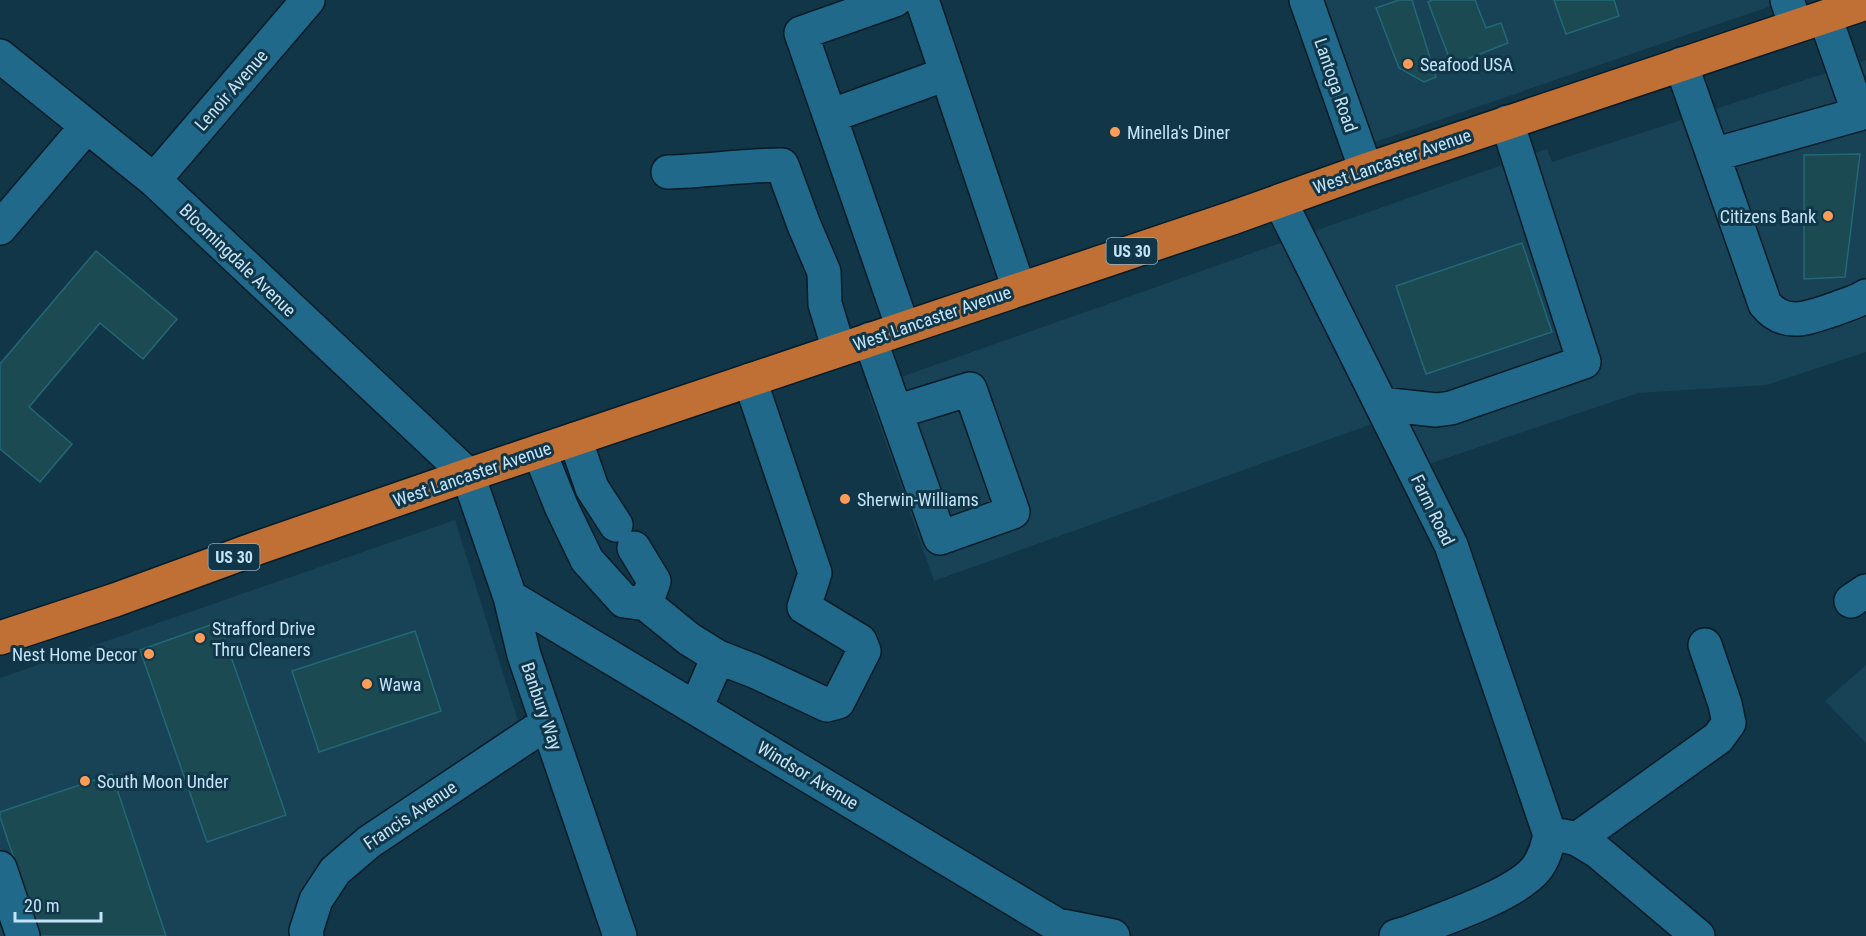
<svg xmlns="http://www.w3.org/2000/svg" width="1866" height="936" font-family="'Roboto Condensed',sans-serif">
  <rect width="100%" height="100%" fill="#113648"/>
  <path fill="#184256" d="M 1325,0 L 1769,0 L 1771,6 L 1375,142 Z
    M 1866,60 L 1866,352 L 1766,385 L 1638,393 L 1429,464 L 1400,414 L 934,581 L 867,389 L 1547,149 L 1552,162 Z
    M 455,520 L 520,727 L 379,816 L 319,861 L 291,927 L 290,936 L 0,936 L 0,678 Z
    M 1866,665 L 1866,743 L 1825,701 Z"/>
  <path fill="#1b4a53" stroke="#236875" stroke-width="1.5" d="M 1399,0 L 1412,0 L 1436,77 L 1424,82 L 1399,68 L 1376,8 Z
    M 1432,0 L 1475,0 L 1486,28 L 1501,23 L 1508,43 L 1452,65 L 1428,2 Z
    M 1554,0 L 1614,0 L 1619,16 L 1566,34 Z
    M 1860,154 L 1845,277 L 1804,279 L 1804,155 Z
    M 1522,243 L 1552,332 L 1426,374 L 1396,286 Z
    M 96,251 L 177,319 L 143,359 L 100,323 L 29,407 L 72,444 L 40,482 L 0,449 L 0,364 Z
    M 219,622 L 286,815 L 207,842 L 140,650 Z
    M 415,631 L 441,711 L 319,752 L 292,671 Z
    M 112,774 L 166,936 L 40,936 L 0,817 L 0,812 Z"/>
  <g fill="none" stroke-linecap="round" stroke-linejoin="round">
    <defs>
      <path id="minor" d="M 895,0 L 801,33 L 903,328
        M 922,0 L 1019,289
        M 1306,0 L 1366,170
        M 1787,0 L 1796,26
        M 0,56 L 154,180 L 468,475 L 510,597 L 524,655 L 620,936
        M 1681,64 L 1713,155 L 1859,114 L 1825,17
        M 830,116 L 946,74
        M 1713,155 L 1765,304 C 1785,329 1810,317 1835,309 C 1845,305 1857,302 1866,296
        M 668,172 C 706,171 744,165 782,165 L 804,225 L 824,272 L 825,304 L 839,350
        M 154,180 L 308,0
        M 1280,201 L 1451,545 L 1550,835
        M 0,228 L 87,126
        M 870,339 L 940,538 L 1013,512 L 970,389 L 896,412
        M 1381,404 L 1436,410 L 1451,408 L 1584,362 L 1507,122
        M 575,439 L 592,488 L 616,525
        M 539,451 L 561,506 L 587,560 L 624,601 L 646,604 L 689,639 L 718,657
        M 634,548 L 654,581 L 646,604
        M 510,597 L 1057,925 L 1113,936
        M 1851,601 L 1866,591
        M 696,708 L 718,657 L 754,671 L 827,705 L 838,702 L 864,651 L 860,641 L 804,607 L 815,573 L 750,380
        M 1577,839 L 1718,738 L 1729,723 L 1725,704 L 1705,645
        M 0,868 L 23,936
        M 307,936 L 306,931 L 316,900 L 335,871 L 369,842 L 547,723
        M 1396,936 L 1410,932 C 1442,919 1515,895 1536,869 C 1544,859 1547,847 1550,835 L 1564,836 L 1577,839 L 1597,851 L 1698,936"/>
      <path id="highway" d="M 0,638 L 115,600 L 260,547 L 468,475 L 1232,218 L 1366,170 L 1866,3"/>
    </defs>
    <use href="#minor" stroke="#061c27" stroke-width="36"/>
    <use href="#highway" stroke="#061c27" stroke-width="36"/>
    <use href="#minor" stroke="#21698b" stroke-width="33"/>
    <use href="#highway" stroke="#c17035" stroke-width="33"/>
  </g>
  <g fill="#fe9c58" stroke="#113648" stroke-width="2">
    <circle cx="1408" cy="64" r="6"/>
    <circle cx="1115" cy="132" r="6"/>
    <circle cx="1828" cy="216" r="6"/>
    <circle cx="845" cy="499" r="6"/>
    <circle cx="200" cy="638" r="6"/>
    <circle cx="149" cy="654" r="6"/>
    <circle cx="367" cy="684" r="6"/>
    <circle cx="85" cy="781" r="6"/>
  </g>
  <g text-anchor="middle" dominant-baseline="central" stroke-width="6" stroke-linejoin="round" paint-order="stroke">
    <g fill="#113648" stroke="#8eb0c3" stroke-width="1.5">
      <rect x="1106.5" y="238" width="51" height="26" rx="4.5"/>
      <rect x="208.5" y="544" width="51" height="26" rx="4.5"/>
    </g>
    <g font-size="16" font-weight="bold" fill="#c3e4f8">
      <text x="1132" y="251">US 30</text>
      <text x="234" y="557">US 30</text>
    </g>
    <g font-size="18" fill="#c3e4f8" stroke="#113648" text-anchor="start">
      <text x="1420" y="64">Seafood USA</text>
      <text x="1127" y="132">Minella's Diner</text>
      <text x="1816" y="216" text-anchor="end">Citizens Bank</text>
      <text x="857" y="499">Sherwin-Williams</text>
      <text x="212" y="628">Strafford Drive<tspan x="212" dy="21">Thru Cleaners</tspan></text>
      <text x="137" y="654" text-anchor="end">Nest Home Decor</text>
      <text x="379" y="684">Wawa</text>
      <text x="97" y="781">South Moon Under</text>
    </g>
    <g font-size="18" fill="#c3e4f8" stroke="#113648">
      <text transform="translate(1336 85) rotate(71)">Lantoga Road</text>
      <text transform="translate(231 90) rotate(-49)">Lenoir Avenue</text>
      <text transform="translate(1392 161) rotate(-19)">West Lancaster Avenue</text>
      <text transform="translate(238 260) rotate(44)">Bloomingdale Avenue</text>
      <text transform="translate(932 318) rotate(-19)">West Lancaster Avenue</text>
      <text transform="translate(472 474) rotate(-19)">West Lancaster Avenue</text>
      <text transform="translate(1433 510) rotate(64)">Farm Road</text>
      <text transform="translate(542 706) rotate(71)">Banbury Way</text>
      <text transform="translate(808 775) rotate(31)">Windsor Avenue</text>
      <text transform="translate(410 815) rotate(-34)">Francis Avenue</text>
    </g>
  </g>
  <path d="M15 912v9h86v-9" fill="none" stroke="#c3e4f8" stroke-width="3"/>
  <text x="24" y="912" font-size="18" fill="#c3e4f8" stroke="#113648" stroke-width="4.5" paint-order="stroke">20 m</text>
</svg>
